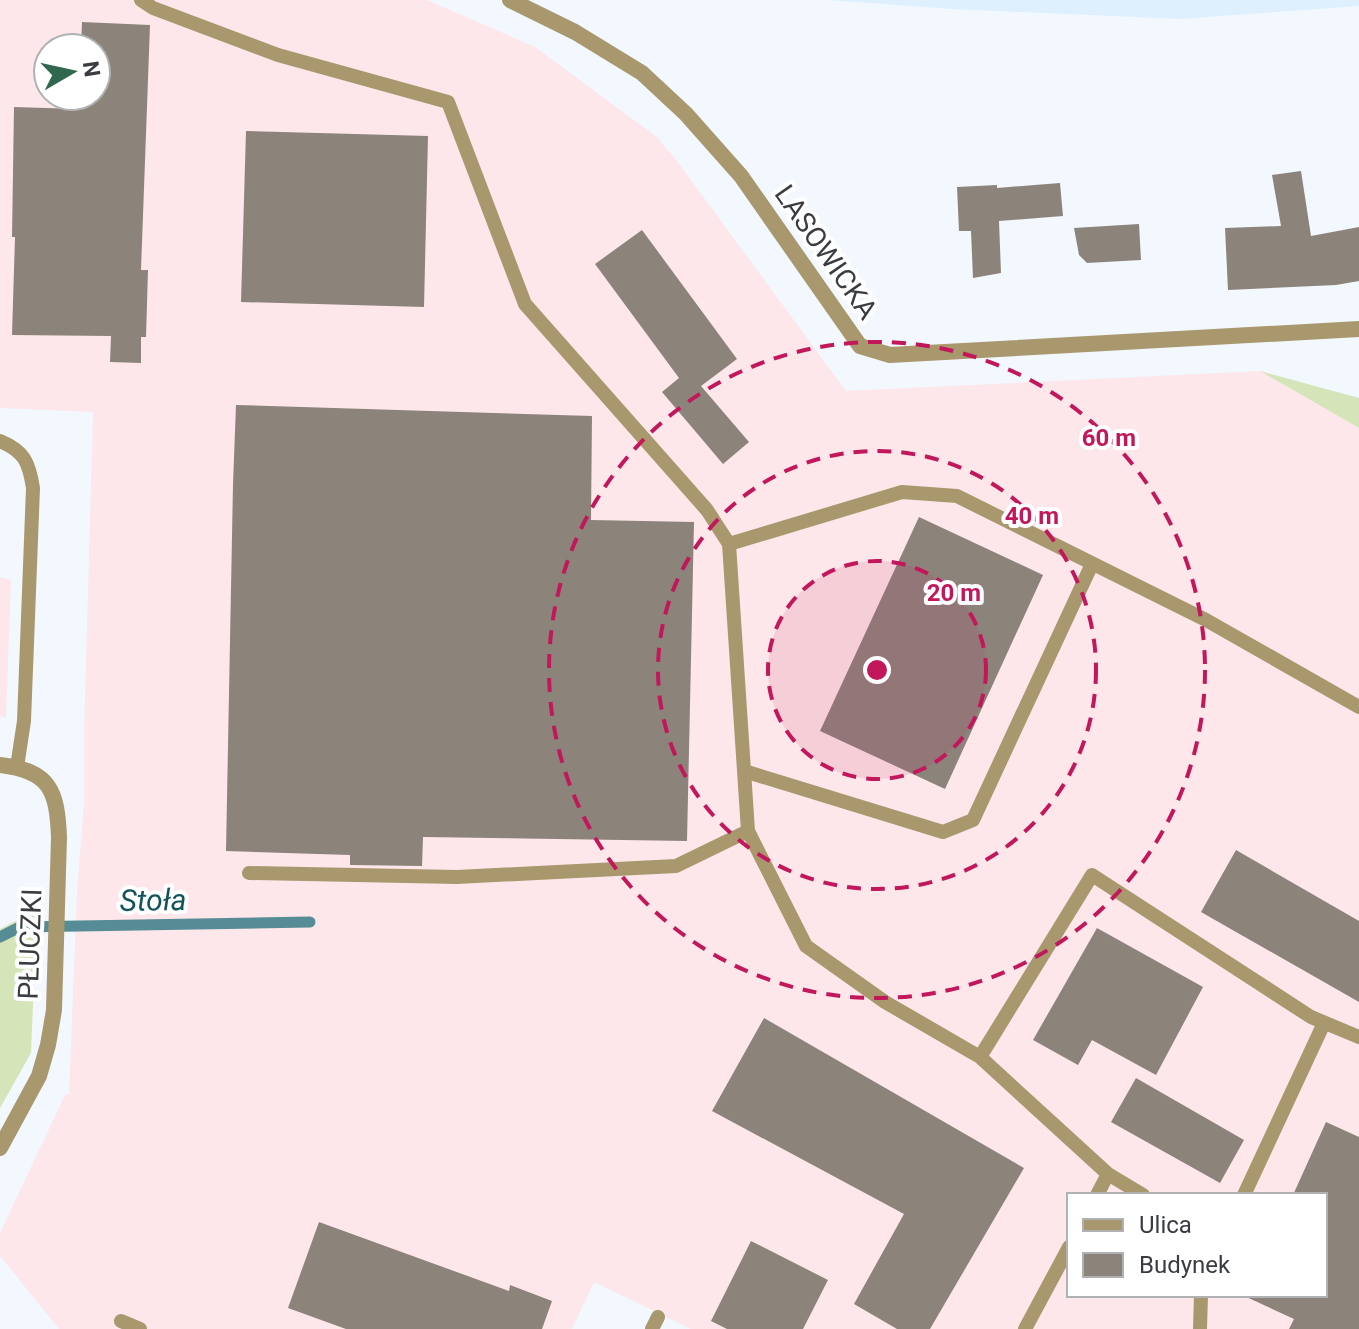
<svg xmlns="http://www.w3.org/2000/svg" width="1359" height="1329" font-family="Roboto,sans-serif">
  <rect width="100%" height="100%" fill="#f2f8fe"/>
  <path fill="#def0fe" d="M 828,0 L 1359,0 L 1359,6 L 1181,19 L 951,9 Z"/>
  <path fill="#fde7ea" fill-rule="evenodd" d="M 0,0 L 427,0 L 535,47 L 657,137 L 677,161 L 846,391 L 1260,371 L 1359,428 L 1359,1329 L 691,1329 L 594,1282 L 572,1329 L 59,1329 L 0,1256 L 0,1233 L 65,1095 L 69,1094 L 77,893 L 84,802 L 84,734 L 93,412 L 0,408 ZM 48,48 L 96,48 L 96,96 L 48,96 ZM 1069,1195 L 1325,1195 L 1325,1295 L 1069,1295 Z
    M 0,577 L 11,580 L 6,718 L 0,716 Z"/>
  <path fill="#d5e5b9" d="M 1260,371 L 1359,398 L 1359,428 Z
    M 37,910 L 31,1053 L 0,1108 L 0,929 Z"/>
  <g fill="none" stroke-linecap="round" stroke-linejoin="round">
    <path stroke="#568c95" stroke-width="11" d="M 0,937 L 20,927 L 310,922"/>
  </g>
  <path fill="#8c837b" d="M 82,22 L 150,25 L 141,270 L 148,270 L 146,337 L 141,337 L 141,363 L 110,362 L 111,336 L 12,335 L 15,237 L 12,237 L 14,107 L 78,109 L 79,96 L 96,96 L 96,48 L 81,48 Z
    M 246,131 L 428,136 L 424,307 L 241,302 Z
    M 1301,171 L 1311,236 L 1359,227 L 1359,281 L 1336,285 L 1228,290 L 1225,228 L 1281,226 L 1272,175 Z
    M 1060,183 L 1063,216 L 999,221 L 1001,273 L 973,278 L 971,231 L 959,231 L 957,187 L 997,185 L 997,188 Z
    M 1139,224 L 1141,260 L 1087,263 L 1079,255 L 1074,228 Z
    M 642,230 L 737,359 L 701,386 L 749,442 L 723,464 L 662,392 L 679,378 L 595,264 Z
    M 236,405 L 592,416 L 591,520 L 694,522 L 687,841 L 423,837 L 422,866 L 350,865 L 350,855 L 226,851 L 233,484 Z
    M 919,517 L 1043,575 L 945,789 L 820,731 Z
    M 1236,850 L 1359,921 L 1359,1002 L 1201,912 Z
    M 1097,928 L 1203,987 L 1156,1075 L 1092,1040 L 1078,1065 L 1033,1040 Z
    M 764,1018 L 1024,1168 L 930,1329 L 897,1329 L 854,1304 L 904,1214 L 712,1111 Z
    M 1136,1078 L 1244,1140 L 1220,1183 L 1111,1122 Z
    M 1326,1122 L 1359,1137 L 1359,1329 L 1289,1329 L 1294,1319 L 1242,1295 L 1325,1295 L 1325,1195 L 1293,1195 Z
    M 319,1222 L 509,1291 L 510,1285 L 552,1301 L 542,1329 L 346,1329 L 288,1308 Z
    M 751,1241 L 828,1280 L 803,1329 L 727,1329 L 711,1321 Z"/>
  <g fill="none" stroke-linecap="round" stroke-linejoin="round">
    <path stroke="#a9986e" stroke-width="14" d="M 141,0 L 153,8 L 278,55 L 448,102 L 525,304 L 707,510 L 729,544 L 748,831 L 806,946 L 885,1002 L 980,1057 L 1092,875 L 1311,1017 L 1359,1037
      M 0,441 C 24,451 29,462 33,488 L 24,721 L 17,767
      M 729,544 L 902,492 L 957,496 L 1206,620 L 1359,707
      M 744,771 L 943,832 L 973,820 L 1092,564
      M 249,873 L 457,877 L 676,866 L 748,831
      M 980,1057 L 1108,1174 L 1143,1195
      M 1097,1195 L 1108,1174
      M 1244,1195 L 1324,1023
      M 121,1321 L 140,1329
      M 652,1329 L 658,1317
      M 1025,1329 L 1069,1247
      M 1200,1329 L 1201,1295"/>
    <path stroke="#a9986e" stroke-width="16" d="M 510,0 L 575,32 L 642,73 L 686,114 L 741,176 L 860,346 L 890,355 L 1359,329
      M 0,765 C 50,771 57,790 59,837 L 54,1010 L 48,1045 L 39,1076 L 0,1148"/>
  </g>
  <circle cx="877" cy="670" r="109" fill="#c2185b" fill-opacity=".12"/>
  <g fill="none" stroke="#c2185b" stroke-width="4" stroke-dasharray="14 10">
    <circle cx="877" cy="670" r="109"/>
    <circle cx="877" cy="670" r="219"/>
    <circle cx="877" cy="670" r="328"/>
  </g>
  <g text-anchor="middle" dominant-baseline="central" stroke-width="8" stroke-linejoin="round" paint-order="stroke">
    <g font-size="28" fill="#393d41" stroke="#fff">
      <text transform="translate(826 252) rotate(55)">LASOWICKA</text>
      <text transform="translate(30 944) rotate(-88)">PŁUCZKI</text>
    </g>
    <g font-size="30" font-style="italic" fill="#11545c" stroke="#fff">
      <text transform="translate(153 900) rotate(-1)">Stoła</text>
    </g>
  </g>
  <circle cx="877" cy="670" r="12" fill="#c2185b" stroke="#fff" stroke-width="4"/>
  <g font-size="24" text-anchor="middle" font-weight="bold" fill="#c2185b" stroke="#fff" stroke-width="8" stroke-linejoin="round" paint-order="stroke">
    <text x="1109" y="446">60 m</text>
    <text x="1032" y="524">40 m</text>
    <text x="954" y="601">20 m</text>
  </g>
  <rect x="1067" y="1193" width="260" height="104" fill="#ffffff" stroke="#b0b1b3" stroke-width="2"/>
  <rect x="1083" y="1219" width="40" height="12" fill="#a9986e" stroke="#b0b1b3" stroke-width="2"/>
  <text x="1139" y="1233" font-size="24" fill="#393d41">Ulica</text>
  <rect x="1083" y="1253" width="40" height="24" fill="#8c837b" stroke="#b0b1b3" stroke-width="2"/>
  <text x="1139" y="1273" font-size="24" fill="#393d41">Budynek</text>
  <g transform="translate(72 72) rotate(81)"><circle r="38" fill="#ffffff" stroke="#b0b1b3" stroke-width="2"/>
  <path d="M0-6L14 30L0 20L-14 30Z" fill="#30674e"/>
  <text y="-12" font-size="22" font-weight="bold" text-anchor="middle" fill="#393d41">N</text>
  </g>
</svg>
